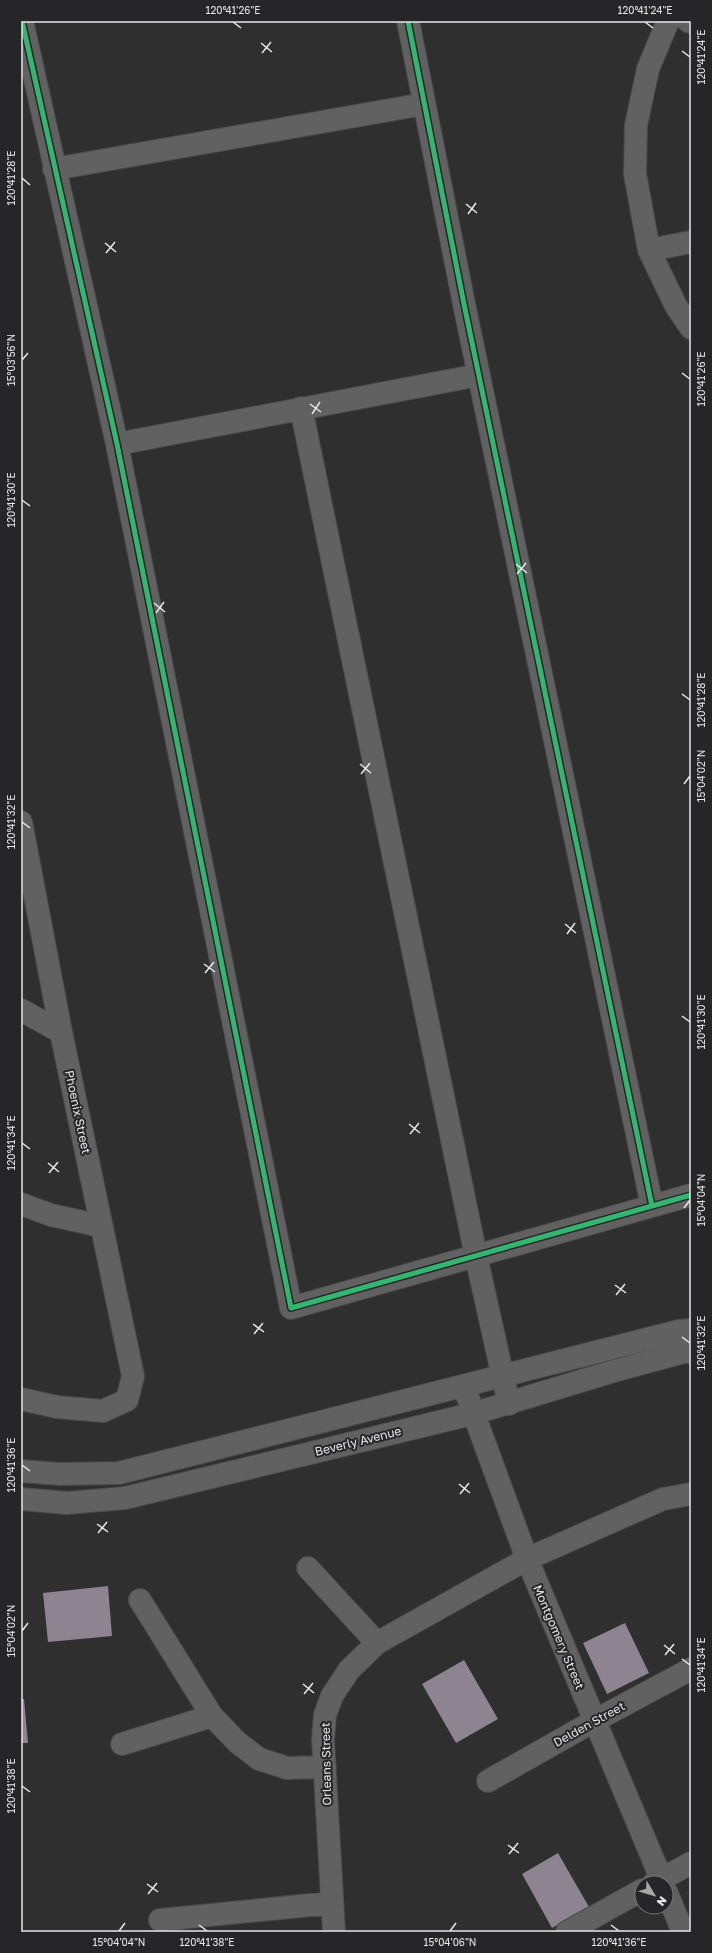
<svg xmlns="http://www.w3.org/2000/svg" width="712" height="1953" font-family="'Golos Text',sans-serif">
  <rect width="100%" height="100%" fill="#2f2f2f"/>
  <path fill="#8e8390" d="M 108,1586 L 112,1636 L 48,1642 L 43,1593 Z
    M 625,1623 L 649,1673 L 607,1694 L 583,1643 Z
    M 464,1660 L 498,1719 L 456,1743 L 422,1684 Z
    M 21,1699 L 24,1699 L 28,1743 L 21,1743 Z
    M 558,1853 L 589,1907 L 552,1928 L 522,1874 Z"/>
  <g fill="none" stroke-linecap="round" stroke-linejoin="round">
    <defs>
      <path id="street" d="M 22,21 L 117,444 L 291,1308 L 691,1195
        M 408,21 L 464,304 L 652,1206
        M 668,21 L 648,69 L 636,125 L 635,174 L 649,250 L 676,306 L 691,328
        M 688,21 L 691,22
        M 54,169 L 424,104
        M 649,250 L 691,242
        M 301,408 L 476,1256 L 509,1404
        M 117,444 L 479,375
        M 21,822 L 61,1032 L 133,1376 L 127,1400 L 103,1411 L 57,1407 L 21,1399
        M 21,1010 L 61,1032
        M 21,1204 L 51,1215 L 101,1226
        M 464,1387 L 527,1559 L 663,1883
        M 308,1568 L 377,1643
        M 140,1600 L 212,1716 L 237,1742 L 259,1759 L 287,1768 L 325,1767
        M 122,1744 L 212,1716
        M 488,1781 L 594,1721 L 691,1669
        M 654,1883 L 691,1863
        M 666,1891 L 683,1932
        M 160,1920 L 331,1903
        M 334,1932 L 323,1740 L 325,1715 L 332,1696 L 349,1670 L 377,1643 L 527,1559 L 663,1499 L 691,1494
        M 567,1932 L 642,1890"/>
      <path id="secondary" d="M 21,1471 L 60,1474 L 119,1473 L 679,1331 L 691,1330
        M 21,1499 L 67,1503 L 125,1498 L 472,1414 L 614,1371 L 684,1352 L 691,1352"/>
    </defs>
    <use href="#street" stroke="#4a4a4a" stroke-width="24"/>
    <use href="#secondary" stroke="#4a4a4a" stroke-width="24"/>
    <use href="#street" stroke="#616161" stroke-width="22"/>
    <use href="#secondary" stroke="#616161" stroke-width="22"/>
    <defs>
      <path id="cycleway" d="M 22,21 L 117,444 L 291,1308 L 691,1195
        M 408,21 L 464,304 L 652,1206"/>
    </defs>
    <use href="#cycleway" stroke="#262527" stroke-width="8"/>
    <use href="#cycleway" stroke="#33b770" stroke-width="5"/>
  </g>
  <path fill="none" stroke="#e9e8e9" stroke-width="1.5" d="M 233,22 L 241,28M 645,22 L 653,28M 261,43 L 272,52M 682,51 L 690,57M 262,53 L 271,42M 22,178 L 30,185M 466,204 L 477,213M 468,214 L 476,203M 105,243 L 116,252M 106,253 L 115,242M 22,360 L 28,353M 682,373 L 690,379M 310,404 L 321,412M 312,414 L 320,402M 22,500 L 30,506M 516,564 L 527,573M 517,574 L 526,563M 154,603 L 165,612M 156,613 L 164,602M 682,694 L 690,700M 360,764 L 371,773M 361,774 L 370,763M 684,784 L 690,776M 22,822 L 30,828M 565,924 L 576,933M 567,934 L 575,923M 204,964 L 215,972M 205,973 L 214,962M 682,1016 L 690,1022M 409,1124 L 420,1133M 410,1134 L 419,1123M 22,1143 L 30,1149M 48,1163 L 59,1172M 49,1173 L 58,1162M 684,1208 L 690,1200M 615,1285 L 626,1293M 616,1295 L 625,1284M 253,1324 L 264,1332M 254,1334 L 263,1323M 682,1337 L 690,1343M 22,1465 L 30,1471M 459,1484 L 470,1493M 460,1494 L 469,1483M 97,1524 L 108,1532M 98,1533 L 107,1522M 22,1631 L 28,1623M 664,1645 L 675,1654M 665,1655 L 674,1644M 682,1659 L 690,1665M 303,1684 L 314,1693M 304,1694 L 313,1683M 22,1786 L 30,1792M 508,1845 L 519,1853M 509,1854 L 518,1843M 147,1884 L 158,1892M 148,1894 L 157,1883M 199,1925 L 207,1931M 611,1925 L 619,1931M 119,1931 L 125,1923M 450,1931 L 456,1923"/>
  <g text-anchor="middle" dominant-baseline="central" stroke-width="4" stroke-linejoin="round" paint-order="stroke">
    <g font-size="12" fill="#e9e8e9" stroke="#262527">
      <text transform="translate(78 1112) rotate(78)">Phoenix Street</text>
      <text transform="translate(358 1441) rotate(-14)">Beverly Avenue</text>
      <text transform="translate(559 1637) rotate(67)">Montgomery Street</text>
      <text transform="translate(589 1724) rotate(-29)">Delden Street</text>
      <text transform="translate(326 1764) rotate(-91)">Orleans Street</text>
    </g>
  </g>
  <rect width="712" height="1953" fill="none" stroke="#262527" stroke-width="44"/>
  <g transform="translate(654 1895) rotate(128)"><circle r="19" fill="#262527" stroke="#747375"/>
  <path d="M0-3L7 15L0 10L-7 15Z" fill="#a8a7a8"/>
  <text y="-6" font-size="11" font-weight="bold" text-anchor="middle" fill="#e9e8e9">N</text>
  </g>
  <rect x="22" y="22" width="668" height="1909" fill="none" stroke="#e9e8e9" stroke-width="1.5"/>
  <g font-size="10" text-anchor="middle" fill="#e9e8e9">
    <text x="233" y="14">120°41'26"E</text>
    <text x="645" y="14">120°41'24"E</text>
    <text transform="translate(701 57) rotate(-90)" y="4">120°41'24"E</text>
    <text transform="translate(11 178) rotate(-90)" y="4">120°41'28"E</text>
    <text transform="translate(11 360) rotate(-90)" y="4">15°03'56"N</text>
    <text transform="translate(701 379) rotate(-90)" y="4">120°41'26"E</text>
    <text transform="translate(11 500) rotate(-90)" y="4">120°41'30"E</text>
    <text transform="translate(701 700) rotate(-90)" y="4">120°41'28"E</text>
    <text transform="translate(701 776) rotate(-90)" y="4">15°04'02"N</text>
    <text transform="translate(11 822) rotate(-90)" y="4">120°41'32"E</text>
    <text transform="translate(701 1022) rotate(-90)" y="4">120°41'30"E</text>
    <text transform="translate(11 1143) rotate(-90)" y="4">120°41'34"E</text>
    <text transform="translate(701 1200) rotate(-90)" y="4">15°04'04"N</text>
    <text transform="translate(701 1343) rotate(-90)" y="4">120°41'32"E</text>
    <text transform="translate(11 1465) rotate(-90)" y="4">120°41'36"E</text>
    <text transform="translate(11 1631) rotate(-90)" y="4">15°04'02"N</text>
    <text transform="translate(701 1665) rotate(-90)" y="4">120°41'34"E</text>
    <text transform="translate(11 1786) rotate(-90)" y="4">120°41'38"E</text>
    <text x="119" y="1946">15°04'04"N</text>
    <text x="207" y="1946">120°41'38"E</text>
    <text x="450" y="1946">15°04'06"N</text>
    <text x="619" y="1946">120°41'36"E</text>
  </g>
</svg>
